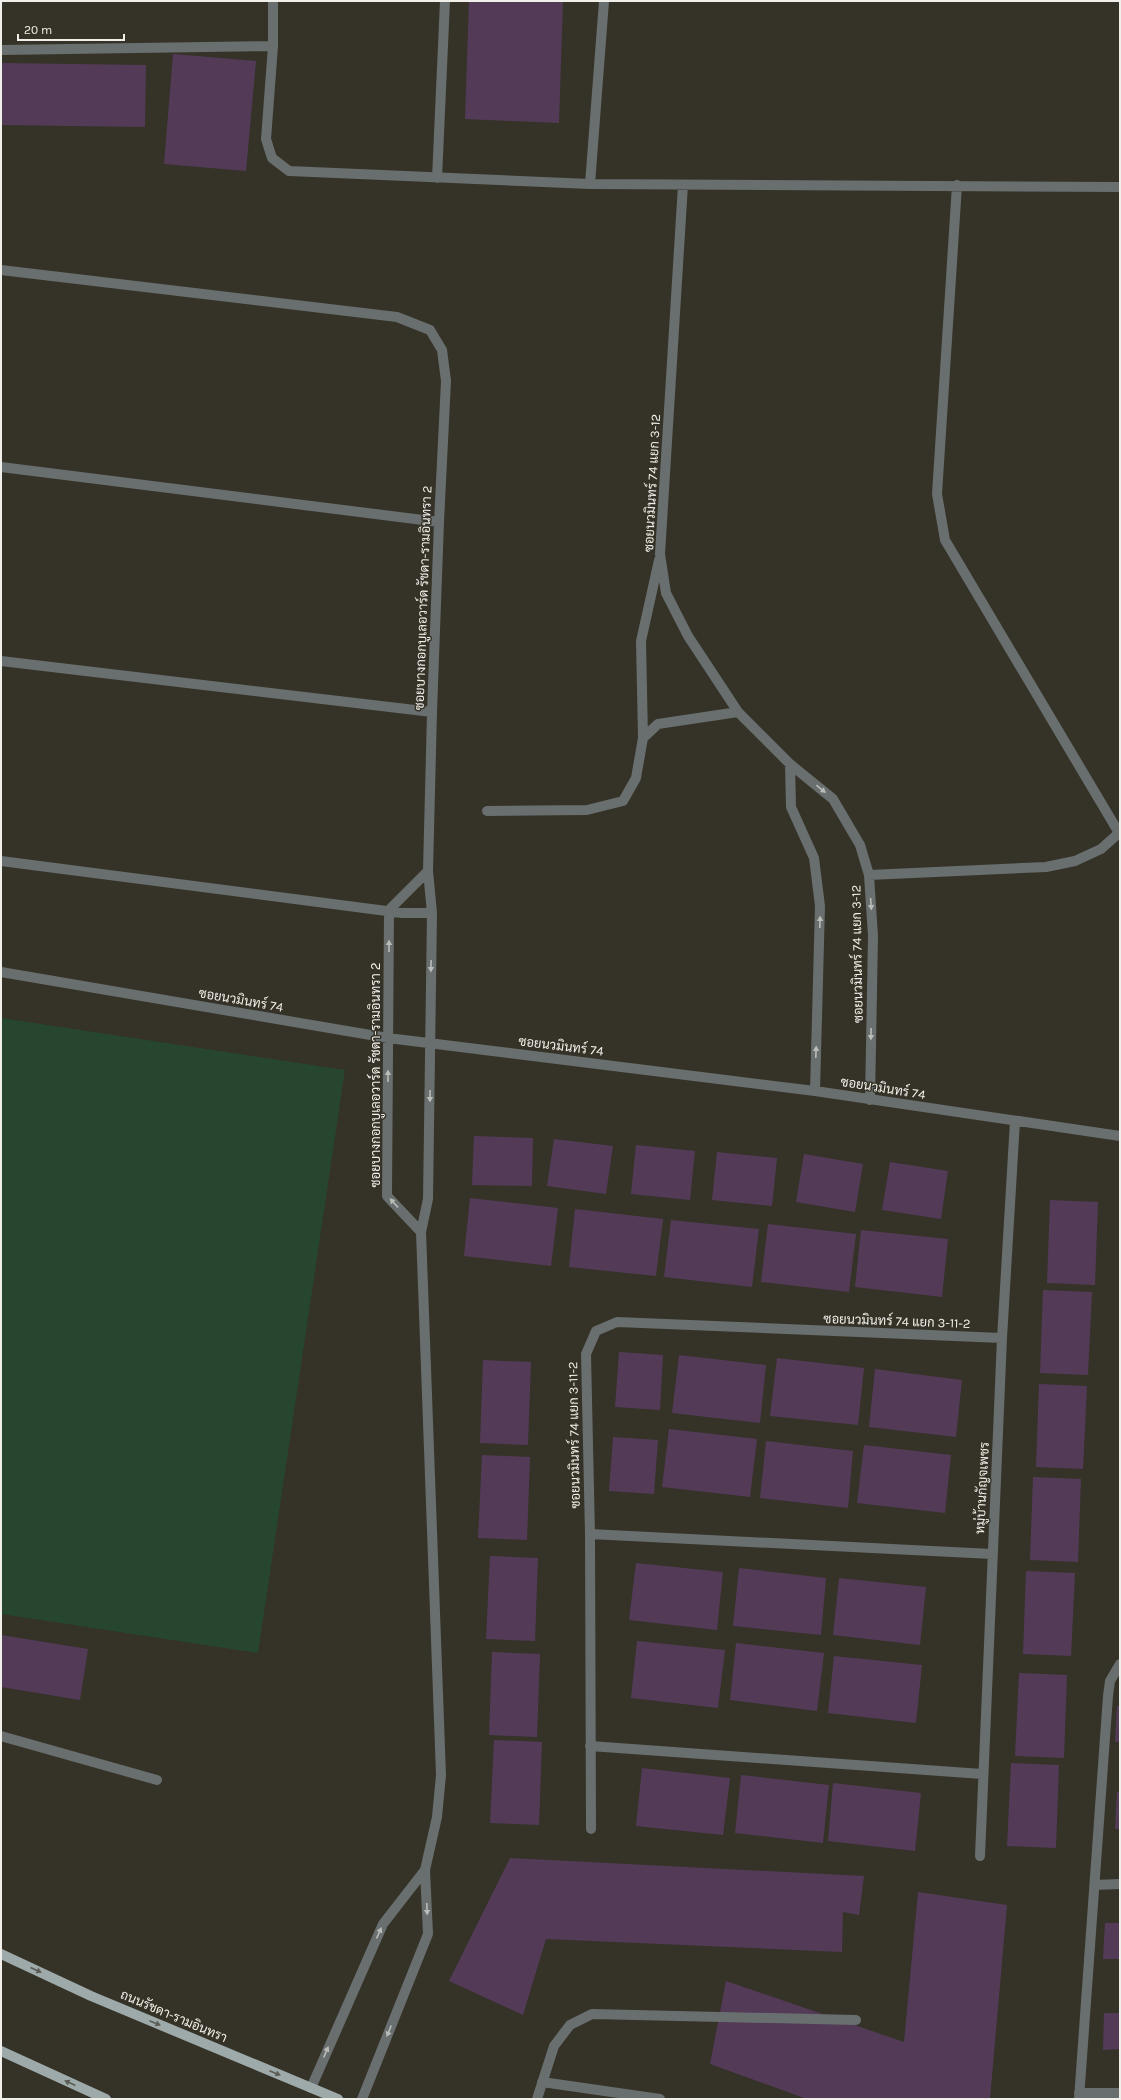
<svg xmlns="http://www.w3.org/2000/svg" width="1121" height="2100" font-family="Karla,Sarabun,sans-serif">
  <rect width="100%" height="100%" fill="#353228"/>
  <path fill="#274630" d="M 1,1018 L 345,1070 L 258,1653 L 1,1614 Z"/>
  <path fill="#533b58" d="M 469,1 L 563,1 L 559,123 L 465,119 Z
    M 173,54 L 256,61 L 246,171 L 164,164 Z
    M 1,63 L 146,65 L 145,127 L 1,125 Z
    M 474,1136 L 533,1138 L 532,1186 L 472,1185 Z
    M 554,1139 L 613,1146 L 606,1194 L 547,1186 Z
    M 636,1145 L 695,1151 L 690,1200 L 631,1194 Z
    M 717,1152 L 777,1158 L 772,1206 L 712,1200 Z
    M 804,1154 L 863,1164 L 855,1212 L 796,1202 Z
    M 890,1162 L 948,1171 L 941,1219 L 882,1210 Z
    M 470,1198 L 558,1208 L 551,1266 L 464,1256 Z
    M 1050,1200 L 1098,1202 L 1095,1285 L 1047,1283 Z
    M 575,1209 L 663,1219 L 656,1276 L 569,1267 Z
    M 671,1220 L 759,1229 L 752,1287 L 664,1277 Z
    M 768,1224 L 856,1234 L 849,1292 L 761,1282 Z
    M 861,1230 L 948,1239 L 942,1297 L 855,1287 Z
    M 1043,1290 L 1092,1292 L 1088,1375 L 1040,1373 Z
    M 619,1352 L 663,1355 L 660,1410 L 615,1407 Z
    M 679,1355 L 766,1365 L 760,1423 L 672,1413 Z
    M 777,1358 L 864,1368 L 858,1425 L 770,1416 Z
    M 483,1360 L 531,1362 L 528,1445 L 480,1443 Z
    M 875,1369 L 962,1380 L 956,1437 L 869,1427 Z
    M 1039,1384 L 1087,1386 L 1083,1469 L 1036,1467 Z
    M 669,1429 L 757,1439 L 750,1497 L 662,1487 Z
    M 613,1437 L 658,1440 L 654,1494 L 609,1491 Z
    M 766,1441 L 853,1451 L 848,1508 L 760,1498 Z
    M 864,1445 L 951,1455 L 945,1513 L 857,1503 Z
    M 482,1455 L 530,1457 L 527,1540 L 478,1538 Z
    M 1033,1477 L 1081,1479 L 1078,1562 L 1030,1560 Z
    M 490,1556 L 538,1558 L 535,1641 L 486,1639 Z
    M 636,1563 L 723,1572 L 717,1630 L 629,1620 Z
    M 739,1568 L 826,1578 L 821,1635 L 733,1626 Z
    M 1026,1571 L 1075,1573 L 1071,1656 L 1023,1654 Z
    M 839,1578 L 926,1587 L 920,1645 L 833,1635 Z
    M 1,1635 L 88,1649 L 80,1700 L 1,1687 Z
    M 637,1641 L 725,1650 L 718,1708 L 631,1698 Z
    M 736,1643 L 824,1653 L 817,1711 L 730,1700 Z
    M 492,1652 L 540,1654 L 537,1737 L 489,1735 Z
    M 834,1656 L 922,1665 L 916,1723 L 828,1713 Z
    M 1019,1673 L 1067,1675 L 1064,1758 L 1015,1756 Z
    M 1117,1706 L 1120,1706 L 1120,1742 L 1115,1742 Z
    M 494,1740 L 542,1742 L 539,1825 L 490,1823 Z
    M 1011,1763 L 1059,1765 L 1056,1848 L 1007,1846 Z
    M 642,1768 L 730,1778 L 723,1835 L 636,1826 Z
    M 741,1775 L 829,1785 L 823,1843 L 735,1833 Z
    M 833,1783 L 921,1793 L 915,1851 L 828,1841 Z
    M 1117,1792 L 1120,1792 L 1120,1829 L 1115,1829 Z
    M 510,1858 L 864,1876 L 859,1915 L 843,1912 L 842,1952 L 546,1939 L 523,2015 L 449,1981 Z
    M 918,1892 L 1007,1905 L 990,2099 L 807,2099 L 710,2064 L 726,1981 L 904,2042 Z
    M 1105,1923 L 1120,1923 L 1120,1959 L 1103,1959 Z
    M 1104,2013 L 1120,2013 L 1120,2049 L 1103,2050 Z"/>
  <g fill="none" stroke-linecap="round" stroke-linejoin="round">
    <path stroke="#686f6e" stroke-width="10" d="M 1,1736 L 157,1780
      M 542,2082 L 660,2099
      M 537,2099 L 554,2046 L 570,2025 L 592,2014 L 856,2020"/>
    <path stroke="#686f6e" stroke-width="10" d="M 273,1 L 273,46 L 266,139 L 272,158 L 289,171 L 590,184 L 1120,187
      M 1,50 L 273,46
      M 437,178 L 445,1
      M 590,184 L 604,1
      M 683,185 L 660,554 L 666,593 L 688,636 L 738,712 L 790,764 L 833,799 L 860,845 L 869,875 L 873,936 L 870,1100
      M 957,185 L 937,494 L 945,540 L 1119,833
      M 1,270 L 397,317 L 430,330 L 442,350 L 446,381 L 439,522 L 432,712 L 428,871 L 432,913 L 428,1199 L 421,1232 L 441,1775 L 437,1817 L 425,1870 L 428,1934 L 362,2099
      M 1,467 L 439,522
      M 1,661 L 432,712
      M 643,738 L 641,641 L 659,560
      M 790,764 L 791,807 L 814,858 L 820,906 L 815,1091
      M 487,811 L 587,810 L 623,801 L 636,778 L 643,738 L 658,724 L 738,712
      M 1,861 L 402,913 L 432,913
      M 869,875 L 1046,867 L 1075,861 L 1101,849 L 1119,833 L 1120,829
      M 1,972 L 388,1038 L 815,1091 L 1120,1136
      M 421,1232 L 387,1196 L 389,910 L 428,871
      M 590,1534 L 992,1554
      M 590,1746 L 982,1774
      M 591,1829 L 590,1534 L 586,1354 L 596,1331 L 617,1322 L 1002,1338
      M 980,1856 L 1002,1338 L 1015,1121
      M 1095,1885 L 1120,1884
      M 311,2088 L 383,1924 L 425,1870
      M 1079,2093 L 1120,2093
      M 1079,2099 L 1108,1696 L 1110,1681 L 1120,1664"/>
    <path stroke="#9eaaa9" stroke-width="10" d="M 1,1954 L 91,1996 L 338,2099
      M 1,2051 L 106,2099"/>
  </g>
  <defs><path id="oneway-solid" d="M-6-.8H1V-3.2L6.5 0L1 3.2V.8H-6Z"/></defs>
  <g fill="#babcb8">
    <use href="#oneway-solid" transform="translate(821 789) rotate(39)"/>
    <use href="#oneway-solid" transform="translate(871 904) rotate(86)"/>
    <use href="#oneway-solid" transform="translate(820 922) rotate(-88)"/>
    <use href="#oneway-solid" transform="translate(389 946) rotate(-90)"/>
    <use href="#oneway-solid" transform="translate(431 966) rotate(91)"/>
    <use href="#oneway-solid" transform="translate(871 1034) rotate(91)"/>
    <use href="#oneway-solid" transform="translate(816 1052) rotate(-88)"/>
    <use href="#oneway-solid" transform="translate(388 1076) rotate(-90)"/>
    <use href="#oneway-solid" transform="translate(430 1096) rotate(91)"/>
    <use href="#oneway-solid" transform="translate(394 1203) rotate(-133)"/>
    <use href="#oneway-solid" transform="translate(427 1909) rotate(88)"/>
    <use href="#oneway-solid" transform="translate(379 1933) rotate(-66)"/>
    <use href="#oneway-solid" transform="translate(389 2031) rotate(112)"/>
    <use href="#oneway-solid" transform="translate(326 2052) rotate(-67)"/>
  </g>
  <g fill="#5a5c55">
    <use href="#oneway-solid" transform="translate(36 1970) rotate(25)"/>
    <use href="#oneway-solid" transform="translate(155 2023) rotate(23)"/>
    <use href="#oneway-solid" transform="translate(275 2073) rotate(23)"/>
    <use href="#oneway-solid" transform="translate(70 2083) rotate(-155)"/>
  </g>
  <g text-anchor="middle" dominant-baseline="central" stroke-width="3" stroke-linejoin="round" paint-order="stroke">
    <g font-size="13" fill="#f1efe9" stroke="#353228">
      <text transform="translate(652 483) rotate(-87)">ซอยนวมินทร์ 74 แยก 3-12</text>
      <text transform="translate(423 598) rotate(-88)">ซอยบางกอกบูเลอวาร์ด รัชดา-รามอินทรา 2</text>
      <text transform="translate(857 954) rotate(-91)">ซอยนวมินทร์ 74 แยก 3-12</text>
      <text transform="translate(241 1000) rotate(10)">ซอยนวมินทร์ 74</text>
      <text transform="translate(561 1046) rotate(7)">ซอยนวมินทร์ 74</text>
      <text transform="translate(375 1075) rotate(-90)">ซอยบางกอกบูเลอวาร์ด รัชดา-รามอินทรา 2</text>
      <text transform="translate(883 1088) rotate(9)">ซอยนวมินทร์ 74</text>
      <text transform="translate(897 1321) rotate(2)">ซอยนวมินทร์ 74 แยก 3-11-2</text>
      <text transform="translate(574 1435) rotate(-91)">ซอยนวมินทร์ 74 แยก 3-11-2</text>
      <text transform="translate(982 1488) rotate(-87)">หมู่บ้านกัญจเพชร</text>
      <text transform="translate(174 2016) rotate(23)">ถนนรัชดา-รามอินทรา</text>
    </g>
  </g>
  <rect width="1121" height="2100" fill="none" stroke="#f1efe9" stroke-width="4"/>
  <path d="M18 34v6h106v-6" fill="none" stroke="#f1efe9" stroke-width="2"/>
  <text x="24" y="34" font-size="12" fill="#f1efe9" stroke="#353228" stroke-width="3" paint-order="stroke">20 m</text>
</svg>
